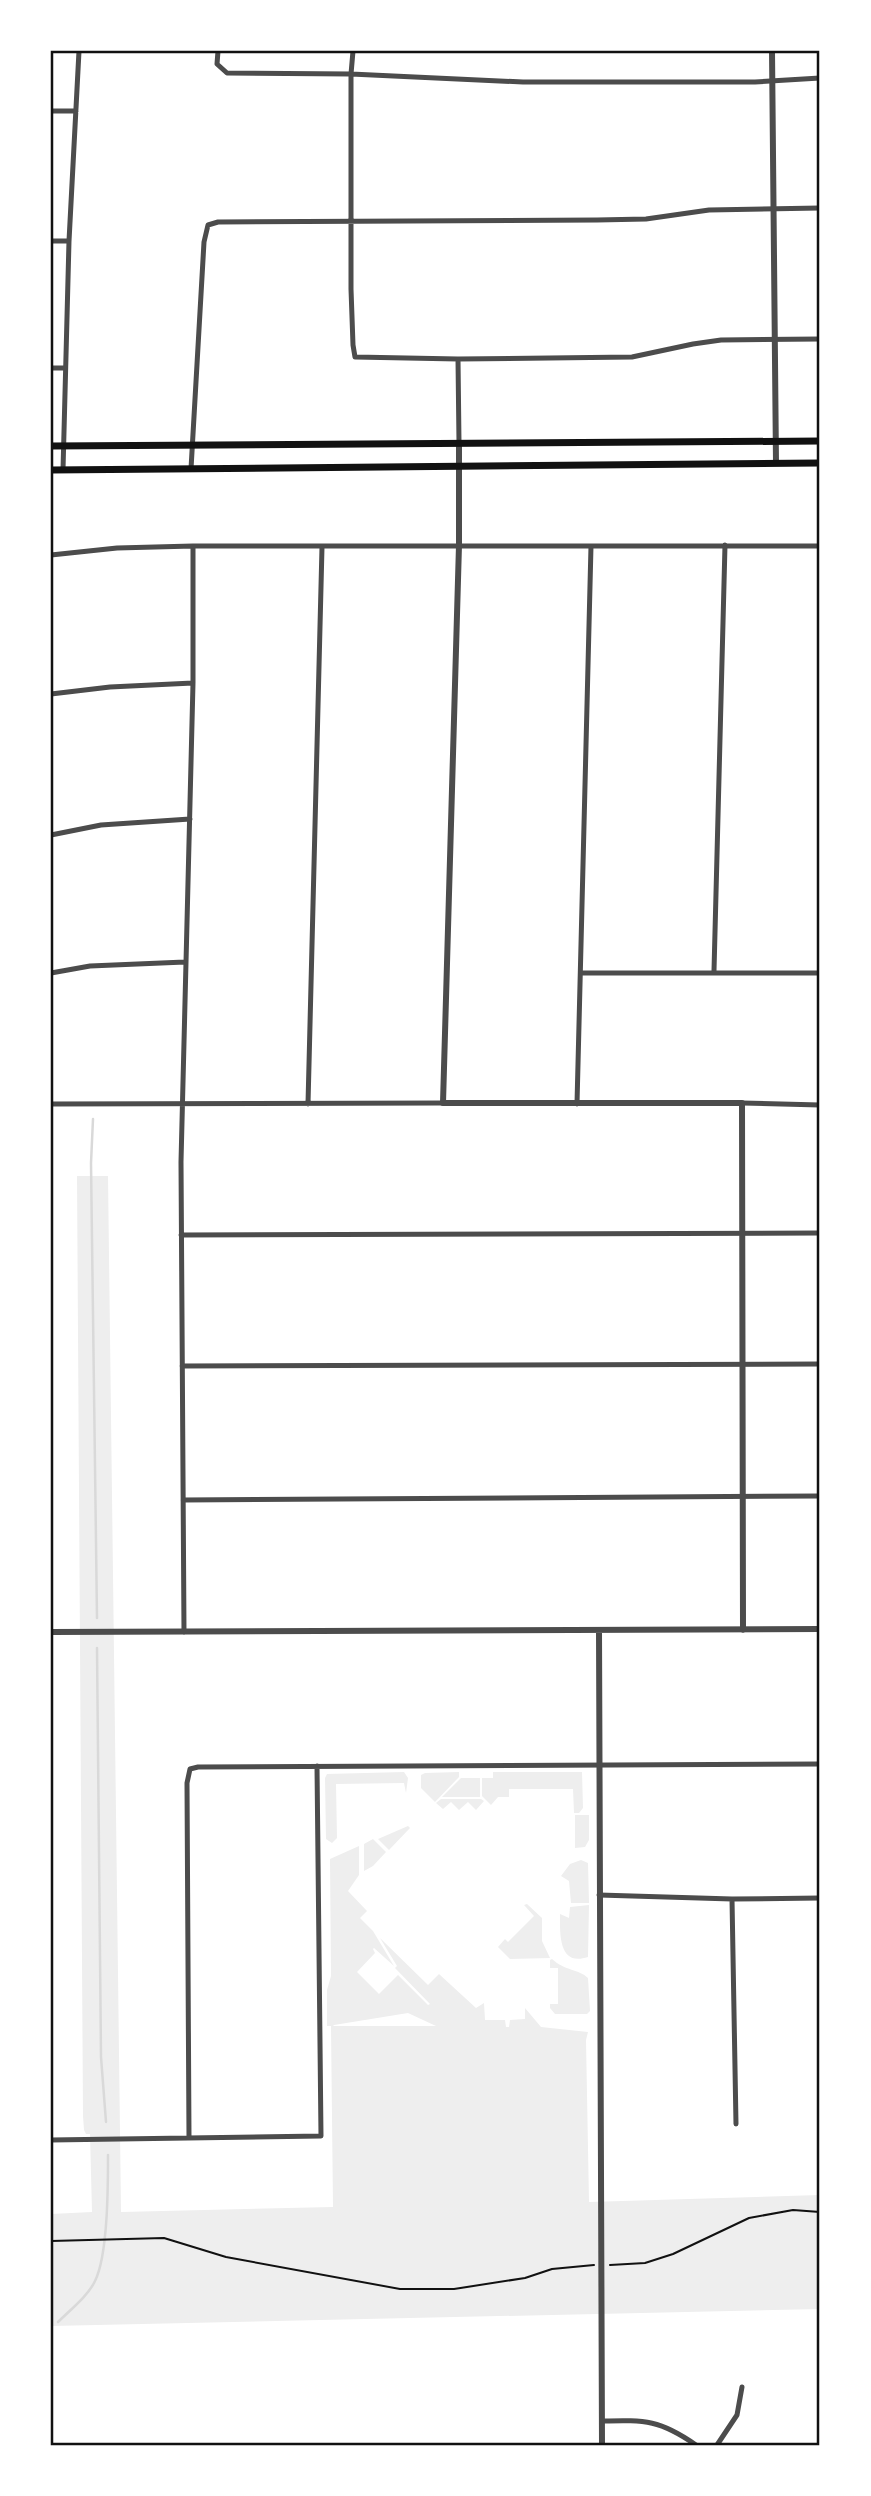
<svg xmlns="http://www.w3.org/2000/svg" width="871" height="2496" font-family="Ubuntu,sans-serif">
  <rect width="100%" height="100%" fill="#fff"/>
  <path fill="#eee" fill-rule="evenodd" d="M 77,1176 L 108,1176 L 121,2212 L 333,2207 L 331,2026 L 327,2026 L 327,1990 L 331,1976 L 330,1859 L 359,1846 L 359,1875 L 348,1891 L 367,1911 L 360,1918 L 373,1931 L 394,1966 L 374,1948 L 373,1949 L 375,1953 L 357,1972 L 379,1994 L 398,1975 L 428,2005 L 430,2004 L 395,1968 L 397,1966 L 380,1938 L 428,1985 L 439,1974 L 476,2008 L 484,2003 L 485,2020 L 505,2020 L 506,2027 L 509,2027 L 510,2020 L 525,2019 L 525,2008 L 541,2027 L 588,2032 L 586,2040 L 589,2202 L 820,2195 L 820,2309 L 51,2326 L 51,2214 L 92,2212 L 90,2134 L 86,2134 L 84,2130 L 83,2116 ZM 408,2013 L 436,2026 L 333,2026 L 334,2025 Z
    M 404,1772 L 408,1778 L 406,1793 L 404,1783 L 336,1784 L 337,1838 L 332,1843 L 326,1839 L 325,1778 L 327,1774 Z
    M 459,1772 L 459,1777 L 435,1802 L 421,1788 L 421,1775 L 425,1773 Z
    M 493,1772 L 582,1772 L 583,1808 L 579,1813 L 574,1813 L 573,1789 L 509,1789 L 509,1797 L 498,1797 L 491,1805 L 482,1796 L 482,1778 L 493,1778 Z
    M 461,1778 L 480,1778 L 480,1797 L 442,1797 Z
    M 441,1799 L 481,1799 L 484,1801 L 476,1810 L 468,1802 L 459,1810 L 451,1802 L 443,1809 L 436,1803 Z
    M 575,1815 L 589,1815 L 589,1840 L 585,1847 L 575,1848 Z
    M 408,1826 L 410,1828 L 389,1850 L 378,1839 Z
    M 373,1839 L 386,1852 L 373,1866 L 364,1871 L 364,1844 Z
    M 581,1860 L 588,1863 L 589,1903 L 571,1903 L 569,1881 L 561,1876 L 570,1864 Z
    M 527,1904 L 542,1918 L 542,1941 L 550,1958 L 510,1959 L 498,1947 L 505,1939 L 508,1942 L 534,1916 L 524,1905 Z
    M 589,1905 L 588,1957 C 558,1967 560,1933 560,1914 L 569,1918 L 570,1907 Z
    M 552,1959 C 565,1971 579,1969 588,1978 L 590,2011 L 587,2014 L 555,2014 L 550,2008 L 550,2004 L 558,2004 L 558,1968 L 550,1968 L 550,1960 Z"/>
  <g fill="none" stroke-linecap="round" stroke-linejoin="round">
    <path stroke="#d9d9d9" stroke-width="2.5" d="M 93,1119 L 91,1163 L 97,1618
      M 97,1648 L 101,2057 L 106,2122
      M 58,2322 C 70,2310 88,2296 95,2281 C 108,2255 108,2186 108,2155"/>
    <path stroke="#111" stroke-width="2" d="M 51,2241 L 164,2238 L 226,2257 L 400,2289 L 454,2289 L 525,2278 L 552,2269 L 594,2265
      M 610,2265 L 645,2263 L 673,2254 L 749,2218 L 793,2210 L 820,2212"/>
    <path stroke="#4c4c4c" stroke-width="5" d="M 218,51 L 217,64 L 227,73 L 351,74 L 523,82 L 755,82 L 820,78
      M 353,51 L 351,74 L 351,289 L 353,345 L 355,357 L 458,359 L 632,357 L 693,344 L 721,340 L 820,339
      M 51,111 L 76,111
      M 51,241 L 69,241
      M 458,359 L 459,443
      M 51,368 L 65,368
      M 191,469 L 204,242 L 208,225 L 218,222 L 597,220 L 646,219 L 709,210 L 820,208
      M 63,470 L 69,241 L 79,51
      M 51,555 L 117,548 L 193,546 L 820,546
      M 51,694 L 110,687 L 193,683
      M 51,835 L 101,825 L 190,819
      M 714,971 L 725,545
      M 51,973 L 90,966 L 185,962
      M 582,973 L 820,973
      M 742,1103 L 820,1105
      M 51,1104 L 443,1103
      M 308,1104 L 322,547
      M 577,1104 L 591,546
      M 181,1235 L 820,1233
      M 182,1366 L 820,1364
      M 183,1500 L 820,1496
      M 184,1632 L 181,1162 L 193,683 L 193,546
      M 599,1895 L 732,1899 L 820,1898
      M 732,1899 L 736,2124
      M 189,2138 L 187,1783 L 190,1769 L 198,1767 L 820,1764
      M 51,2140 L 321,2136 L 317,1766
      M 603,2421 C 646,2420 660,2420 696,2445
      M 717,2445 L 737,2415 L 742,2387"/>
    <path stroke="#4c4c4c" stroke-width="6" d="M 772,51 L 776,463
      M 459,443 L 459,545 L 443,1103 L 742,1103 L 743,1630
      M 599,1630 L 602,2445
      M 51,1632 L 820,1629"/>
    <path stroke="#111" stroke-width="7" d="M 51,446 L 820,441
      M 51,470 L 820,463"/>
  </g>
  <rect width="871" height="2496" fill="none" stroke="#ffffff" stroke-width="105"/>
  <rect x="52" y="52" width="766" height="2392" fill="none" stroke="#111" stroke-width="2.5"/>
</svg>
